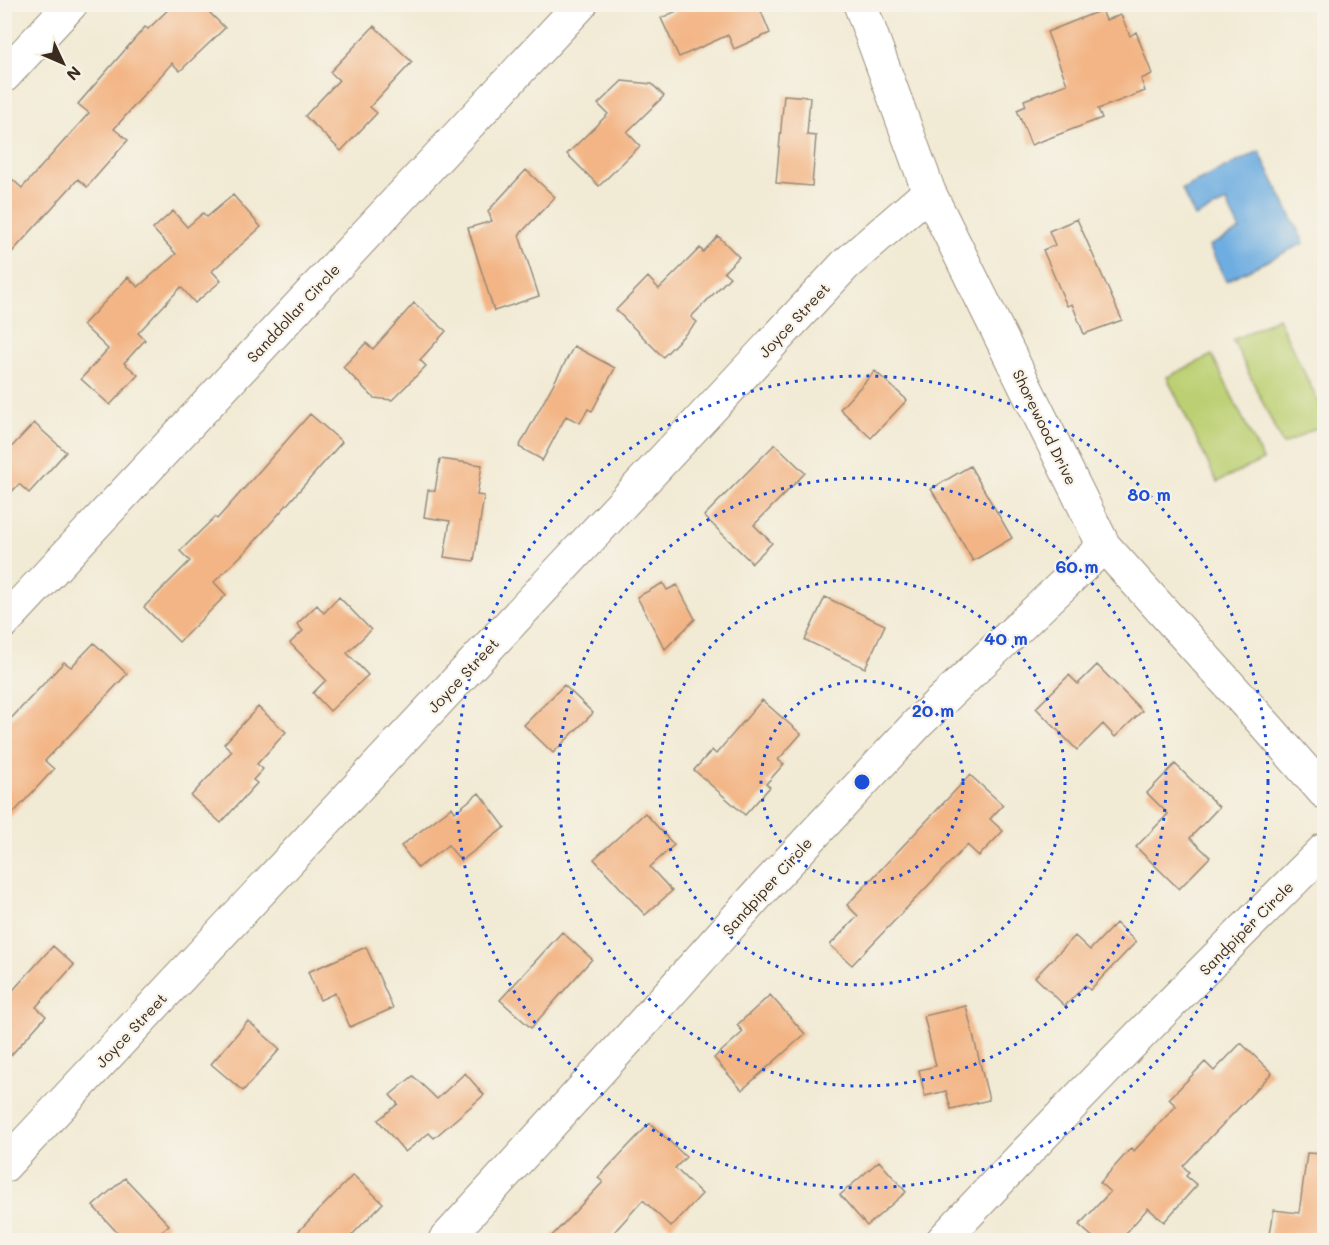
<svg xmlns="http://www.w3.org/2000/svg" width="1329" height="1245" font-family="Mali,sans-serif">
  <rect width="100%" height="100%" fill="#f7f3e8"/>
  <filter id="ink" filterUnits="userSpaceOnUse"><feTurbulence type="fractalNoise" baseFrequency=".0167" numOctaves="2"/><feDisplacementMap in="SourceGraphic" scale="12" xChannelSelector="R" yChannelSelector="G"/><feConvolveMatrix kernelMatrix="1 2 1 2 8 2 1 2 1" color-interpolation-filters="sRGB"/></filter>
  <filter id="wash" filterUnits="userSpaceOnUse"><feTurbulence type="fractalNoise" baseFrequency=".008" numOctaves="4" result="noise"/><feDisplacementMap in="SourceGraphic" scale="24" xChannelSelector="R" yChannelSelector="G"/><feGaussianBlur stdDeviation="1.35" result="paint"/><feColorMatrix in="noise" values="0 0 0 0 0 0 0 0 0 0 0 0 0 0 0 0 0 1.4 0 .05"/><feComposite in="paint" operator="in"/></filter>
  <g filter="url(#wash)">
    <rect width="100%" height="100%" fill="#f1ead4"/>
    <path fill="#bcd073" stroke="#7c7d48" stroke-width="1.5" d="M 1278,318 L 1324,414 L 1324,424 L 1283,445 L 1233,340 Z
      M 1212,355 L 1263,460 L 1217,482 L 1167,377 Z"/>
    <path fill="#6eade1" stroke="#546c80" stroke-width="1.5" d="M 1259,151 L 1304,243 L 1226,281 L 1209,246 L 1240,230 L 1226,202 L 1195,217 L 1182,189 Z"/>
    <g id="blocks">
      <path fill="#f3b585" d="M 174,4 L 201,4 L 225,28 L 180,71 L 172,63 L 114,129 L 128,140 L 87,187 L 78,179 L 4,261 L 4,172 L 22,188 L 89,113 L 78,104 L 145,27 L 148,29 Z
        M 692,4 L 758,4 L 770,33 L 734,49 L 728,35 L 679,57 L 661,18 Z
        M 1102,10 L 1106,20 L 1121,15 L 1130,36 L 1136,32 L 1152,74 L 1141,79 L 1145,91 L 1098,109 L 1102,118 L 1031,145 L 1017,110 L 1026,106 L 1024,100 L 1067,84 L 1047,32 Z
        M 374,26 L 412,62 L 370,107 L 377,113 L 341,151 L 305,116 L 339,80 L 330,72 Z
        M 622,81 L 652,84 L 664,96 L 627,132 L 640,146 L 599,186 L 567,154 L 608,114 L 598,104 Z
        M 784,95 L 810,97 L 807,135 L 816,136 L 812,186 L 776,183 Z
        M 526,170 L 555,197 L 519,235 L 539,296 L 494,311 L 468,228 L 492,221 L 488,211 Z
        M 233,195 L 261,227 L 212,271 L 221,281 L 195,303 L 181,287 L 138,333 L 145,340 L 124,363 L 138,375 L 110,405 L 81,379 L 108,349 L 83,325 L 128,277 L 138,287 L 176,254 L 153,229 L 173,211 L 187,227 L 203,213 L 207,217 Z
        M 1077,219 L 1122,320 L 1084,334 L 1072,304 L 1067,306 L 1043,250 L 1055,245 L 1049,231 Z
        M 718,236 L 739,257 L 724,272 L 730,277 L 691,317 L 697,322 L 663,357 L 616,310 L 648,277 L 659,289 L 700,248 L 703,252 Z
        M 414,303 L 446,331 L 420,360 L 426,366 L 392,400 L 374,398 L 343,367 L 366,343 L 373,349 Z
        M 574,346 L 615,368 L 592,411 L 588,409 L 580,423 L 566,416 L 542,461 L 541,459 L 519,447 Z
        M 875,371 L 907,400 L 871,438 L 840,409 Z
        M 310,414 L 342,442 L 248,549 L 214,582 L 226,595 L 179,642 L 144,607 L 190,561 L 180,551 L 215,517 L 217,519 Z
        M 34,423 L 66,452 L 29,493 L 19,484 L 4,500 L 4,455 Z
        M 775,444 L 805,473 L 754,525 L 772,543 L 752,563 L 704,516 Z
        M 440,459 L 482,465 L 477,495 L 484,496 L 474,561 L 444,557 L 450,521 L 424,517 L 428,490 L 435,491 Z
        M 970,466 L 1012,538 L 973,561 L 931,489 Z
        M 663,583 L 667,590 L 677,585 L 695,619 L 665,649 L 637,597 Z
        M 339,597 L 371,630 L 347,653 L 368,675 L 330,711 L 313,693 L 326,680 L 290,643 L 303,631 L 297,624 L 317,605 L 324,613 Z
        M 825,597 L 885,625 L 865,668 L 805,640 Z
        M 94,643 L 127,674 L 45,761 L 54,769 L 4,823 L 4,726 L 64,662 L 71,667 Z
        M 1097,665 L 1142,711 L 1115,737 L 1103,724 L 1077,750 L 1036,708 L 1069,675 L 1078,684 Z
        M 564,685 L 593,713 L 553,753 L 524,725 Z
        M 762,700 L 801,734 L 778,760 L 784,764 L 766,784 L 770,787 L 745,815 L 694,770 L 712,750 L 716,754 Z
        M 258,707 L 286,732 L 257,764 L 263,769 L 253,780 L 257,783 L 221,823 L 191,796 L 232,751 L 224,744 Z
        M 1175,764 L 1219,807 L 1190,838 L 1210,857 L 1179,889 L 1136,847 L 1168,814 L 1147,793 Z
        M 970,775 L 1003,805 L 990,819 L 1003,831 L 979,856 L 967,845 L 852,965 L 830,945 L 858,916 L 847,905 Z
        M 479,793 L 505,827 L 461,861 L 448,845 L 418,868 L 401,846 L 452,807 L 455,812 Z
        M 645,813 L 674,845 L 650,867 L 672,891 L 645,915 L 594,859 Z
        M 1116,923 L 1136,942 L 1090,990 L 1085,985 L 1065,1006 L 1035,977 L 1075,936 L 1090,950 Z
        M 562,932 L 592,959 L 531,1028 L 500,1000 Z
        M 53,946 L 74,965 L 36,1007 L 46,1016 L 4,1063 L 4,1000 Z
        M 366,947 L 393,1008 L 350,1027 L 335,993 L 320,1000 L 308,972 Z
        M 770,995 L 805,1034 L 742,1090 L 714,1058 L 743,1032 L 737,1025 Z
        M 966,1006 L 989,1100 L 951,1109 L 946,1091 L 925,1096 L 919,1070 L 936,1066 L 924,1016 Z
        M 248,1021 L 280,1049 L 243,1091 L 211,1064 Z
        M 1241,1043 L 1272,1073 L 1183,1166 L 1189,1172 L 1186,1176 L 1197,1185 L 1164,1222 L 1148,1208 L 1120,1240 L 1096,1240 L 1079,1225 L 1110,1192 L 1100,1183 L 1131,1148 L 1134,1151 L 1176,1106 L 1169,1099 L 1205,1062 L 1214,1071 Z
        M 465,1073 L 484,1095 L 434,1138 L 429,1133 L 405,1152 L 378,1120 L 398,1104 L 390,1095 L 413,1076 L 437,1099 Z
        M 650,1123 L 686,1157 L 675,1168 L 702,1194 L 671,1227 L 643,1200 L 607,1240 L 548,1240 L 603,1182 L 598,1178 Z
        M 1307,1153 L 1324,1154 L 1324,1240 L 1269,1240 L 1274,1210 L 1299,1213 Z
        M 879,1161 L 906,1192 L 867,1226 L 840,1195 Z
        M 353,1175 L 383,1203 L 347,1240 L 290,1240 Z
        M 125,1178 L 169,1225 L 152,1240 L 124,1240 L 93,1206 Z"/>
    </g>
  </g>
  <g filter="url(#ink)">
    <use href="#blocks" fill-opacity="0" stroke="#968a79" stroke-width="1.5"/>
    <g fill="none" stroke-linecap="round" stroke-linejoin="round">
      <defs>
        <path id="minor" d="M 860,4 L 929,192 L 1104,546 L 1269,729 L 1324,792
          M 4,76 L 71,4
          M 4,622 L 581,4
          M 4,1166 L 845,265 L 929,192
          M 445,1240 L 633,1034 L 760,892 L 919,722 L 1104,546
          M 943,1240 C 1067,1108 1195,978 1324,850"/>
      </defs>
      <use href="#minor" stroke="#968a79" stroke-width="35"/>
      <use href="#minor" stroke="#fff" stroke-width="33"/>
    </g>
  </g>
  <g fill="none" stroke="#1d4ed8" stroke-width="3" stroke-dasharray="3 6">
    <circle cx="862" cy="782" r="101"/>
    <circle cx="862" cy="782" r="203"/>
    <circle cx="862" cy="782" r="304"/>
    <circle cx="862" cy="782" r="406"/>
  </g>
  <g text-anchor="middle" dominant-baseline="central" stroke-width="4.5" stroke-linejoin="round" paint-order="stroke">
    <g font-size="15" fill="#3b2a1e" stroke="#f7f3e8">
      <text transform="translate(293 313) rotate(-47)">Sanddollar Circle</text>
      <text transform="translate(794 320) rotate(-47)">Joyce Street</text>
      <text transform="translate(1045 427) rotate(64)">Shorewood Drive</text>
      <text transform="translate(463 675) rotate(-47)">Joyce Street</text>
      <text transform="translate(767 886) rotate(-48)">Sandpiper Circle</text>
      <text transform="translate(1246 928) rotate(-45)">Sandpiper Circle</text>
      <text transform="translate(131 1030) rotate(-47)">Joyce Street</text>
    </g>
  </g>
  <circle cx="862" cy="782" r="9" fill="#1d4ed8" stroke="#f7f3e8" stroke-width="3"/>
  <g font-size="18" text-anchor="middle" font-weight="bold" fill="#1d4ed8" stroke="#f7f3e8" stroke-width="4.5" stroke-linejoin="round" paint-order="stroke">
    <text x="1149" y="501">80 m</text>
    <text x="1077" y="573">60 m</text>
    <text x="1006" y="645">40 m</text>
    <text x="933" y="717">20 m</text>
  </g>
  <rect width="1329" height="1245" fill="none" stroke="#f7f3e8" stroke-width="24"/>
  <g transform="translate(63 63) rotate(134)" stroke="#f7f3e8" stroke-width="4.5" paint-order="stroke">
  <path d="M0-4.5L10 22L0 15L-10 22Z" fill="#3b2a1e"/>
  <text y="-9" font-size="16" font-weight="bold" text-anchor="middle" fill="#3b2a1e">N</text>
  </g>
</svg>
